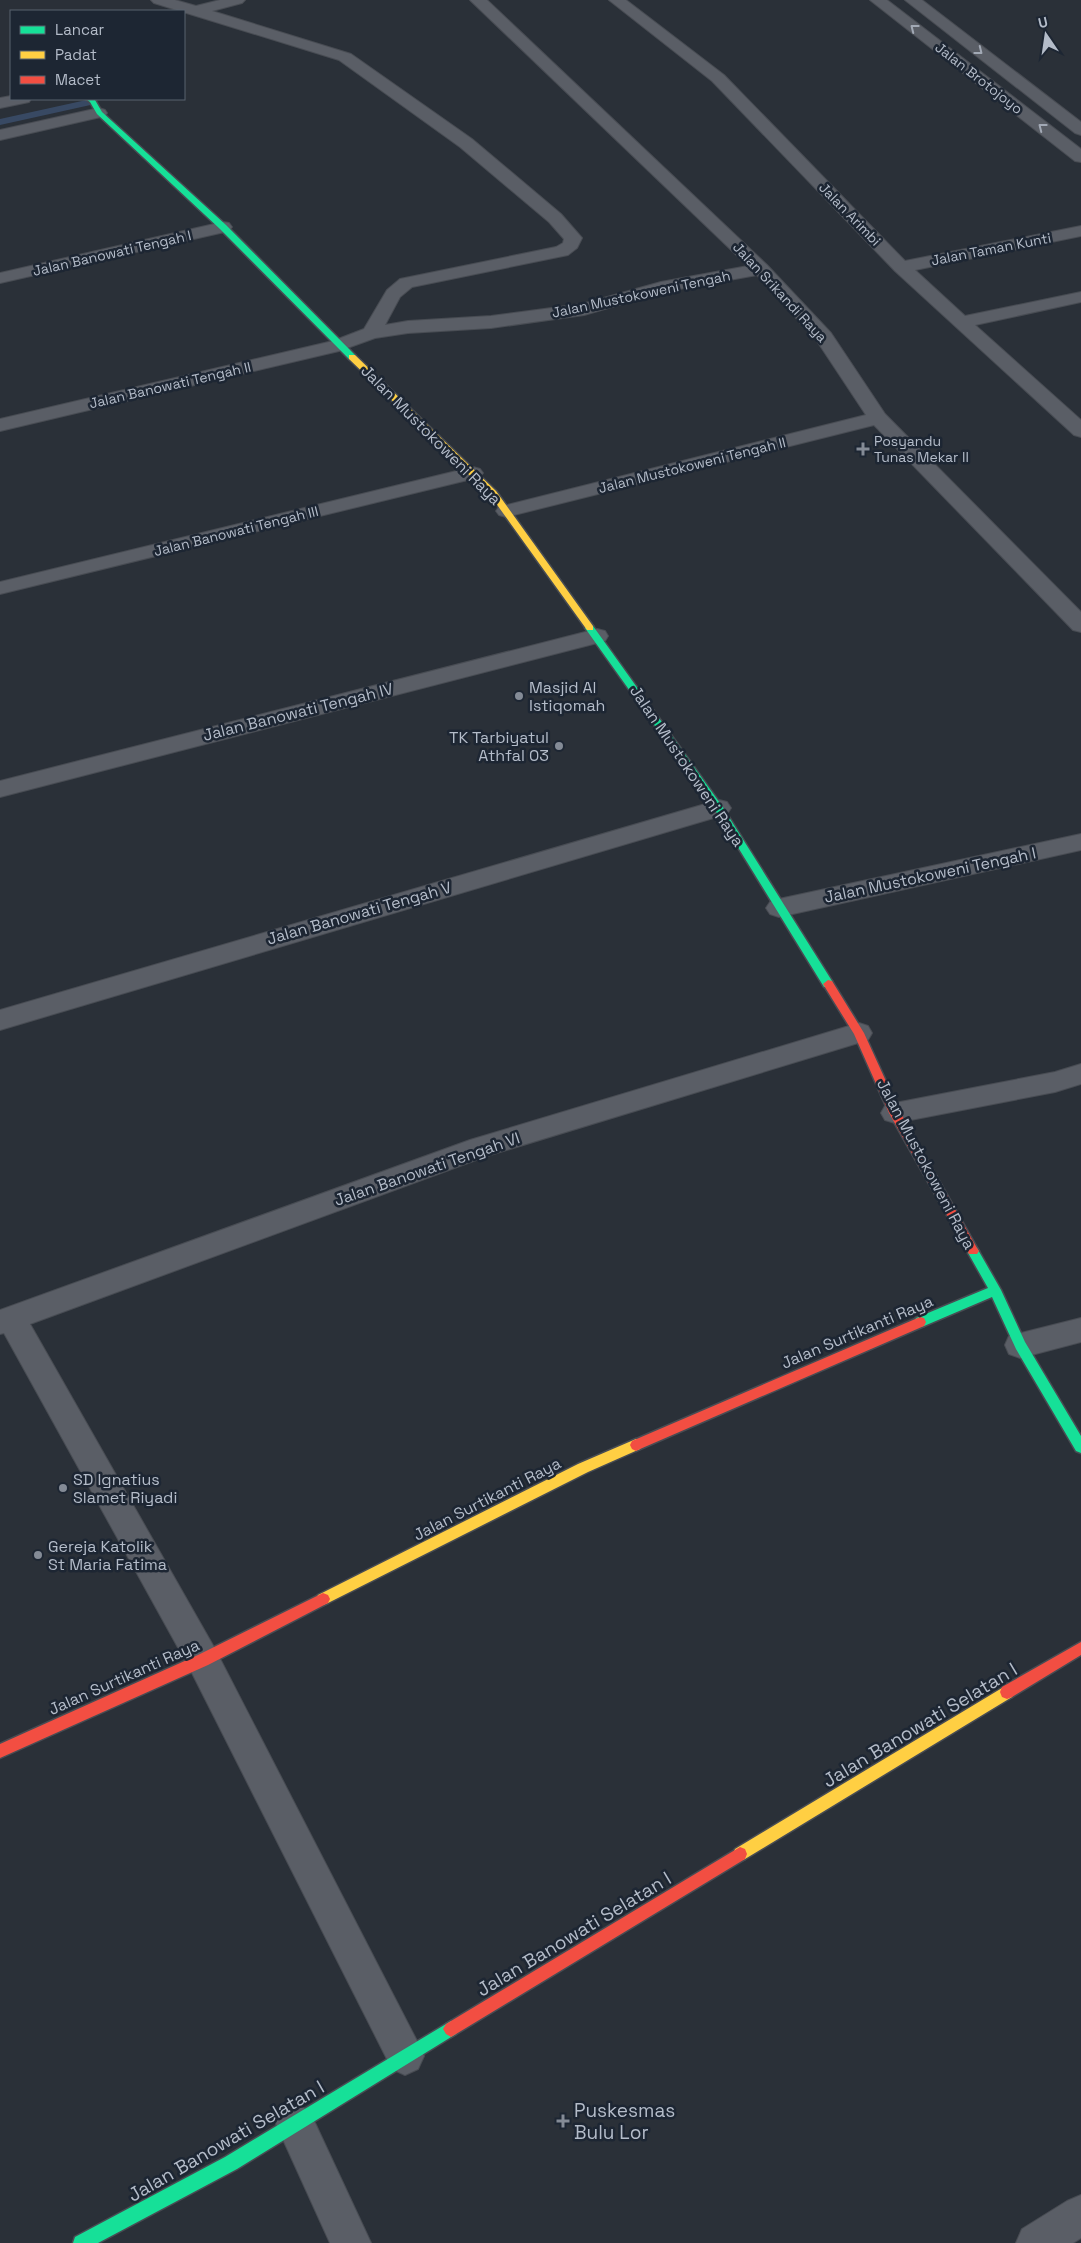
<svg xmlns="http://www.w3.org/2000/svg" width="1081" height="2243" font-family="'Space Grotesk',sans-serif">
  <rect width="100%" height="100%" fill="#2a3038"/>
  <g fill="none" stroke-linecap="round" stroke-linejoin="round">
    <path fill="#384963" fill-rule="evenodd" d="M 91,99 L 95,100 L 95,104 L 0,125 L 0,119 Z"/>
    <defs>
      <path id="street" d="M 151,0 L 175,0 L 196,6 L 220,0 L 245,0 L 242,3 L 212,11 L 351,54 L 472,139 L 561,214 L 582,238 L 577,248 L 568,255 L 412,287 L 400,297 L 385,325 L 408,321 L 491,316 L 582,304 L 661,282 L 748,266 L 470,0 L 487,0 L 767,265 L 831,333 L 885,414 L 1081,612 L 1081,632 L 1073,630 L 874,425 L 506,517 L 499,515 L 496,511 L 499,507 L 866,415 L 817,341 L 757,275 L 663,292 L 584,315 L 491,328 L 408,333 L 375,338 L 339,351 L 0,431 L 0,419 L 333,341 L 364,329 L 387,290 L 400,279 L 556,247 L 563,243 L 564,239 L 549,222 L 460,147 L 339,60 L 154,3 Z
        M 609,0 L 626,0 L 724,75 L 905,261 L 1081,226 L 1081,236 L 915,270 L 965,316 L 1081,292 L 1081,302 L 975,325 L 1081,420 L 1081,437 L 1074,435 L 895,271 L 712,81 Z
        M 870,0 L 887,0 L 1081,149 L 1081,162 L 1075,161 Z
        M 905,0 L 922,0 L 1081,122 L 1081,135 L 1075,133 Z
        M 11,96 L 11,99 L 31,99 L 29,102 L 0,108 L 0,98 Z
        M 99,108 L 105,110 L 107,113 L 105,116 L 0,140 L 0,130 Z
        M 223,222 L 229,223 L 232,227 L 229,231 L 0,283 L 0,273 Z
        M 473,467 L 480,469 L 483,473 L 480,477 L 0,594 L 0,582 Z
        M 597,629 L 605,631 L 608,636 L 605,641 L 0,797 L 0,781 Z
        M 719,800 L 727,802 L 731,808 L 727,814 L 0,1030 L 0,1010 Z
        M 1081,834 L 1081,850 L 779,917 L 770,914 L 766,908 L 770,902 L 779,899 Z
        M 859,1023 L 868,1026 L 872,1033 L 868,1040 L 487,1156 L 30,1324 L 215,1649 L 418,2043 L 424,2056 L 418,2069 L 405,2075 L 392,2069 L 191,1671 L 4,1333 L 0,1334 L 0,1310 L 470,1140 Z
        M 1081,1064 L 1081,1084 L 1055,1092 L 895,1123 L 885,1120 L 881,1113 L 885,1106 L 895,1103 L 1055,1072 Z
        M 1081,1318 L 1081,1342 L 1020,1358 L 1009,1354 L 1005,1345 L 1009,1336 Z
        M 295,2105 L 309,2110 L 371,2243 L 330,2243 L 276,2124 L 281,2110 Z
        M 1081,2195 L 1081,2238 L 1073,2243 L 1016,2243 L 1022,2229 L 1067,2201 Z"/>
      <path id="fast" d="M 86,99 L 95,100 L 102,112 L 226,225 L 355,355 L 355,359 L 349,359 L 220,229 L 97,114 L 90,102 Z
        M 590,625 L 593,626 L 722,806 L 832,981 L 833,984 L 832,987 L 824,987 L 715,810 L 585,628 Z
        M 973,1246 L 977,1248 L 1001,1290 L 1025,1342 L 1081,1436 L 1081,1453 L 1076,1451 L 1016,1349 L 992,1297 L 924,1326 L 920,1327 L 916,1326 L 914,1322 L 916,1318 L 988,1288 L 967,1251 L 969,1248 Z
        M 451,2021 L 456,2024 L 459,2029 L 456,2034 L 237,2169 L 98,2243 L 73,2243 L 75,2237 L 225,2157 Z"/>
      <path id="slow" d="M 349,355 L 355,355 L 496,491 L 593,626 L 593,630 L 587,630 L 490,495 L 349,359 Z
        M 636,1439 L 640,1441 L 642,1445 L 640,1449 L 588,1472 L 328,1603 L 323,1605 L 318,1603 L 316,1599 L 318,1595 L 578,1464 Z
        M 1007,1685 L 1012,1687 L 1014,1692 L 1012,1697 L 745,1859 L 740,1861 L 735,1859 L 733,1854 L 735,1849 Z"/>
      <path id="jam" d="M 828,980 L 832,981 L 864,1033 L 900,1112 L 977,1248 L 979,1251 L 977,1254 L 969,1254 L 889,1113 L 854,1034 L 823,984 Z
        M 920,1317 L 924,1318 L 926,1322 L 924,1326 L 640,1449 L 636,1451 L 632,1449 L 630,1445 L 632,1441 Z
        M 323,1593 L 328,1595 L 330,1599 L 328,1603 L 208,1665 L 0,1758 L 0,1744 L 198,1655 Z
        M 1081,1642 L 1081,1655 L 1012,1697 L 1007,1699 L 1002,1697 L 1000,1692 L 1002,1687 Z
        M 740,1847 L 745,1849 L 747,1854 L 745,1859 L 456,2034 L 451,2037 L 446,2034 L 443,2029 L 446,2024 Z"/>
    </defs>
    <use href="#street" stroke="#484c53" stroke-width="2"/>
    <use href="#fast" stroke="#484c53" stroke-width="3"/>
    <use href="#slow" stroke="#484c53" stroke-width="3"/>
    <use href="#jam" stroke="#484c53" stroke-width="3"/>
    <use href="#street" fill="#5a5e66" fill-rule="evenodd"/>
    <use href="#fast" fill="#16e098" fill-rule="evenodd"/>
    <use href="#slow" fill="#ffcf43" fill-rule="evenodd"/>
    <use href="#jam" fill="#f24e42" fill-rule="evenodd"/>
  </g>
  <defs><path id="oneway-chevron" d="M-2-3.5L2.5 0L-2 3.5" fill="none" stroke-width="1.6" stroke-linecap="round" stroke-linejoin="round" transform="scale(1.25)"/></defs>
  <g stroke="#a2a9b5">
    <use href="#oneway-chevron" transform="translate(914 28) rotate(-142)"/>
    <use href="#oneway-chevron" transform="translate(979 51) rotate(38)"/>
    <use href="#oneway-chevron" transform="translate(1042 127) rotate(-142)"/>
  </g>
  <g fill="#848b96" stroke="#1d2633" stroke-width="2">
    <path d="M860.5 441.5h5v5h5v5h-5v5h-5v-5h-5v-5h5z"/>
    <circle cx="519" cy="696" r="5"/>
    <circle cx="559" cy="746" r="5"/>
    <circle cx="63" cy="1488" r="5"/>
    <circle cx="38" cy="1555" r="5"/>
    <path d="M560.5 2113.5h5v5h5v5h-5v5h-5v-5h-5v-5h5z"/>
  </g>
  <g text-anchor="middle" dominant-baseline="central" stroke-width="5" stroke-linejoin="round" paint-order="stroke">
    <g font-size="14" fill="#b4bcc9" stroke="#1d2633">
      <text transform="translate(979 78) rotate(38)">Jalan Brotojoyo</text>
      <text transform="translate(850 214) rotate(46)">Jalan Arimbi</text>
      <text transform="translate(991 249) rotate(-11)">Jalan Taman Kunti</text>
      <text transform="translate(112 253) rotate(-13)">Jalan Banowati Tengah I</text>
      <text transform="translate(780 292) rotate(47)">Jalan Srikandi Raya</text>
      <text transform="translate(641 294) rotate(-12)">Jalan Mustokoweni Tengah</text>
      <text transform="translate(170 385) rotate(-13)">Jalan Banowati Tengah II</text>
      <text transform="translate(692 465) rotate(-14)">Jalan Mustokoweni Tengah II</text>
      <text transform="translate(236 531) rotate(-14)">Jalan Banowati Tengah III</text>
    </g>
    <g font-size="14" fill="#b4bcc9" stroke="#1d2633" text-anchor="start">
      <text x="874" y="441">Posyandu<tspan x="874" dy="16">Tunas Mekar II</tspan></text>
    </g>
    <g font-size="16" fill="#b4bcc9" stroke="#1d2633">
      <text transform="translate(431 435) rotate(45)">Jalan Mustokoweni Raya</text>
      <text transform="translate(298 712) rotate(-14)">Jalan Banowati Tengah IV</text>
      <text transform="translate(687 766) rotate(56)">Jalan Mustokoweni Raya</text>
      <text transform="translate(930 875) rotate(-12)">Jalan Mustokoweni Tengah I</text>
      <text transform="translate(359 913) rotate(-16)">Jalan Banowati Tengah V</text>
      <text transform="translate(926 1164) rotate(62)">Jalan Mustokoweni Raya</text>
      <text transform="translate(427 1169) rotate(-19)">Jalan Banowati Tengah VI</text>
      <text transform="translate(857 1332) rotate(-23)">Jalan Surtikanti Raya</text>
      <text transform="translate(487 1499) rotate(-27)">Jalan Surtikanti Raya</text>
      <text transform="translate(124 1677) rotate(-24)">Jalan Surtikanti Raya</text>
    </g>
    <g font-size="16" fill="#b4bcc9" stroke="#1d2633" text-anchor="start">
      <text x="529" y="687">Masjid Al<tspan x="529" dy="18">Istiqomah</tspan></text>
      <text x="549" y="737" text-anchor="end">TK Tarbiyatul<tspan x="549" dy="18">Athfal 03</tspan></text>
      <text x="73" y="1479">SD Ignatius<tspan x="73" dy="18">Slamet Riyadi</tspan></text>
      <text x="48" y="1546">Gereja Katolik<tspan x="48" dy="18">St Maria Fatima</tspan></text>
    </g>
    <g font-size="19" fill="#b4bcc9" stroke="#1d2633">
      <text transform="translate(920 1725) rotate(-31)">Jalan Banowati Selatan I</text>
      <text transform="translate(574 1934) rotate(-31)">Jalan Banowati Selatan I</text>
      <text transform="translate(226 2141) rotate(-30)">Jalan Banowati Selatan I</text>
    </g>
    <g font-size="19" fill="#b4bcc9" stroke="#1d2633" text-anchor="start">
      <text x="574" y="2110">Puskesmas<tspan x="574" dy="22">Bulu Lor</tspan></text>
    </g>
  </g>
  <rect x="10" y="10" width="175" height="90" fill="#1d2633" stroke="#59626f"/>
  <rect x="20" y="26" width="25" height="8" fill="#16e098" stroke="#59626f"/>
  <text x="55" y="35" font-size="15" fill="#b4bcc9">Lancar</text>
  <rect x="20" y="51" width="25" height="8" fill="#ffcf43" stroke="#59626f"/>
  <text x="55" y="60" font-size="15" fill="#b4bcc9">Padat</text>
  <rect x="20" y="76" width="25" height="8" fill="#f24e42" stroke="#59626f"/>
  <text x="55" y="85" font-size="15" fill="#b4bcc9">Macet</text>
  <g transform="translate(1046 35) rotate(347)" stroke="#1d2633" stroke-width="4" paint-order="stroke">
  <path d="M0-4L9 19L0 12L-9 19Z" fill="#b4bcc9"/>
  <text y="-8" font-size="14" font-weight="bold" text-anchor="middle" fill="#b4bcc9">U</text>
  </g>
</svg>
